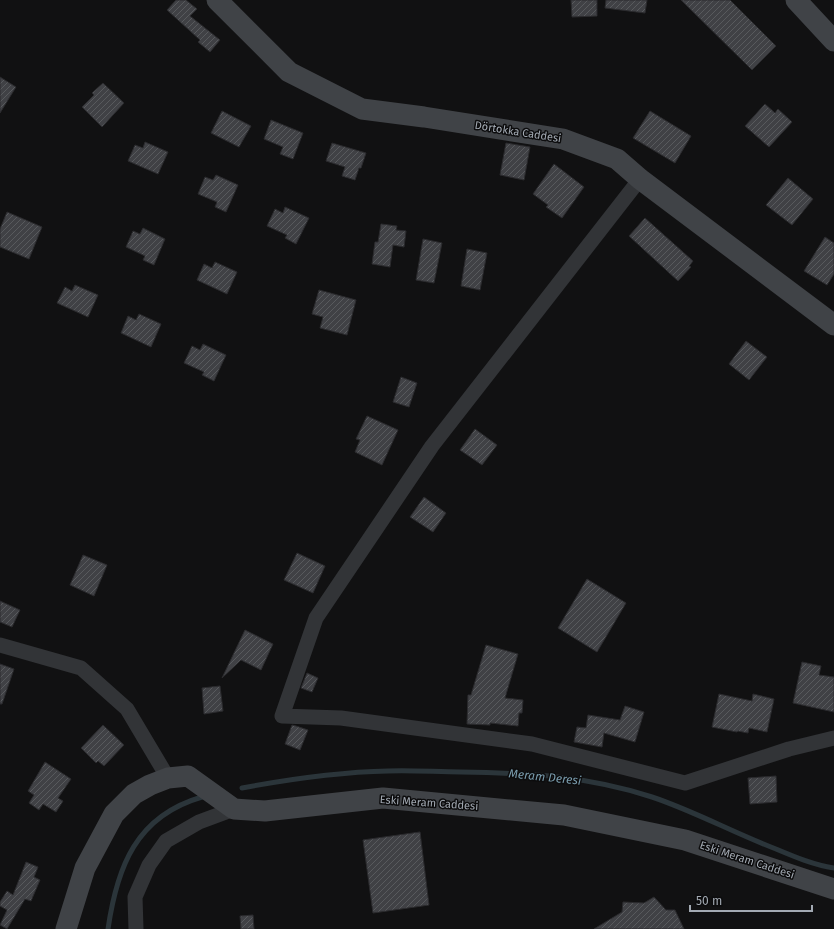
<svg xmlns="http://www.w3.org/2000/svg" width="834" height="929" font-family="'Fira Sans',sans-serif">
  <defs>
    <pattern id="building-hatch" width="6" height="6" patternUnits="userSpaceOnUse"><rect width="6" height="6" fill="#404145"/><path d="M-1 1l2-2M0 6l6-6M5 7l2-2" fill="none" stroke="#585a5d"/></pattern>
  </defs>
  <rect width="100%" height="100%" fill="#111112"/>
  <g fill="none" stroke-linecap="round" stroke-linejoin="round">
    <path stroke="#2b353a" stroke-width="5" d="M 242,788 C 290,779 339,772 388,771 C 413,770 437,772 461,772 C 528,773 588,776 652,797 C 694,811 734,833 776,849 C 795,857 814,865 834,868
      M 108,929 C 117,867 136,816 202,797"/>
  </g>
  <path fill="url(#building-hatch)" stroke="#2b2b2e" d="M 176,0 L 186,0 L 197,9 L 190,16 L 220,40 L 210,52 L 198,42 L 200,40 L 167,10 Z
    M 571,0 L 597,0 L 597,16 L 572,17 Z
    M 606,0 L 647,0 L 645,13 L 605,8 Z
    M 681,0 L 730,0 L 776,46 L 752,70 Z
    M 0,77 L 16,87 L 0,113 Z
    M 103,83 L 124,103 L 102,127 L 82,107 L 94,95 L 92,93 Z
    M 765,104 L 775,113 L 778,109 L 792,122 L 769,147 L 745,126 Z
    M 222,111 L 251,126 L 239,147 L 211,133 Z
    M 650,111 L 691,136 L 675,163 L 633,138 Z
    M 271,120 L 303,133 L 293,159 L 280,154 L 283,147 L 264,139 Z
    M 145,142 L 168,152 L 158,174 L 128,161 L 135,145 L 143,148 Z
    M 332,143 L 366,153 L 361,168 L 359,168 L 355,180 L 342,176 L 345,167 L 326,161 Z
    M 506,143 L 530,147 L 524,180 L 500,175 Z
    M 554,164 L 584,187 L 562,218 L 546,207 L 548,205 L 533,194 Z
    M 216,175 L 238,185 L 226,212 L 215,207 L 217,202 L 198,194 L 205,177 L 213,180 Z
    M 788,178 L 813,199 L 792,225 L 766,205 Z
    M 285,207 L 309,218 L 296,244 L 285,238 L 287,235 L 267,226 L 275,209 L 283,213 Z
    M 7,212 L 42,227 L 29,259 L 0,247 L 0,229 Z
    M 645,218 L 693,261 L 689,266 L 691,267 L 678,281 L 629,236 Z
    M 381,224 L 397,226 L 396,230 L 406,231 L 404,247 L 393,245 L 390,267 L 372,264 L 375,242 L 378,242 Z
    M 143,228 L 165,239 L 154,265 L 143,260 L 145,256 L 126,247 L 133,231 L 140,234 Z
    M 825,237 L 834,243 L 834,274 L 827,285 L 804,271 Z
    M 423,239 L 442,243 L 434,283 L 416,280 Z
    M 467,249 L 487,253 L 480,290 L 461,286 Z
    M 215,262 L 237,272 L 227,294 L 197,280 L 204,264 L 212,268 Z
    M 75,285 L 98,295 L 88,317 L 57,303 L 65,287 L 72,291 Z
    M 319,290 L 356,300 L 347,335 L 320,328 L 323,317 L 312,314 Z
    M 139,314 L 161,324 L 151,347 L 121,333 L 128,316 L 136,320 Z
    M 746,341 L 767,357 L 749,380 L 729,364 Z
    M 203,344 L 226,355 L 214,381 L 202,375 L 204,372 L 184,363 L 192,346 L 200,350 Z
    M 401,377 L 417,383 L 409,407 L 393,402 Z
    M 367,416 L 398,430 L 382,465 L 355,452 L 360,440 L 356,439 Z
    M 475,429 L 497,445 L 482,465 L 460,450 Z
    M 424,497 L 446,513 L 433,532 L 410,517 Z
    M 297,553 L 325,566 L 313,593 L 284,580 Z
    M 83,555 L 107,565 L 94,596 L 70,585 Z
    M 587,579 L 626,603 L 597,652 L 558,628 Z
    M 0,601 L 20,610 L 12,627 L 0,622 Z
    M 245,630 L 273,644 L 261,670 L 241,660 L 222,678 Z
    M 486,645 L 518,654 L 505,698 L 523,700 L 522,713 L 519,713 L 518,726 L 490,723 L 490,725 L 467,724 L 468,695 L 471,695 Z
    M 802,662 L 821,666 L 819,675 L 834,677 L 834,712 L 793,703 Z
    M 0,664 L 14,669 L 2,704 L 0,704 Z
    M 307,673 L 318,678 L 312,692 L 301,688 Z
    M 220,686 L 223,711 L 204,714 L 202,688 Z
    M 719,694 L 752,701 L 753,694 L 774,699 L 767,732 L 749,728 L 748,733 L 738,731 L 737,732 L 712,727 Z
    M 625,706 L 644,712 L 635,742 L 604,733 L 602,747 L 574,742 L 577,727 L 586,728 L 588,715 L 620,720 Z
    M 103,725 L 124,745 L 104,766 L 98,761 L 96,763 L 81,748 Z
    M 292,725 L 296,726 L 308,730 L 300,750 L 285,744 Z
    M 45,762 L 71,779 L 58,798 L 63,801 L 56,812 L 43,804 L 39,810 L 29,803 L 34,795 L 28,791 Z
    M 776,776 L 777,802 L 750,804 L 748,778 Z
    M 420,832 L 429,905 L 373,913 L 363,840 Z
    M 26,862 L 38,867 L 34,877 L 40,880 L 31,901 L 25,899 L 7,929 L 0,925 L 7,910 L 0,906 L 0,902 L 7,891 L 13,895 Z
    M 654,897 L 666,910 L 675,910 L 684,929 L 594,929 L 622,912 L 623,902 L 644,903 Z
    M 253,915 L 254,929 L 241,929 L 240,916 Z"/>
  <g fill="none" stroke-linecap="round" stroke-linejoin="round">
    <path stroke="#323437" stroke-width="15" d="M 640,179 L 432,446 L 316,618 L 282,716 L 341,718 L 532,744 L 685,783 L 789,749 L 834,738
      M 0,645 L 81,668 L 127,709 L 168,778
      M 136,929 L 135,897 L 149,865 L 166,841 L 199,822 L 234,809"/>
    <path stroke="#404347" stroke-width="21" d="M 217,0 L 289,72 L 362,109 L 424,117 L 563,139 L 617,159 L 640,179 L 834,325
      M 796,0 L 834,41
      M 66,929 L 85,868 L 114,814 L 134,794 L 150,785 L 168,778 L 188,776 L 234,809 L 265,811 L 383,798 L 564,815 L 685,840 L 834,889"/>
  </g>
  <g text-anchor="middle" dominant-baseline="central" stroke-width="3" stroke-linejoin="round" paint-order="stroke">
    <g font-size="11" fill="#a3aab3" stroke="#0c0c0d">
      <text transform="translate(518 132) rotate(9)">Dörtokka Caddesi</text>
      <text transform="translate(429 803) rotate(4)">Eski Meram Caddesi</text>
      <text transform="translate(747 860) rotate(18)">Eski Meram Caddesi</text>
    </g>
    <g font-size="12" font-style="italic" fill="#7a9cad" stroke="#0c0c0d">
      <text transform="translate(545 777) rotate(6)">Meram Deresi</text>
    </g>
  </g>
  <path d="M690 905v6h122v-6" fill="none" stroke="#a3aab3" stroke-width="2"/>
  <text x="696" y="905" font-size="12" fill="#a3aab3" stroke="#0c0c0d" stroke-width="3" paint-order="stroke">50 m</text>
</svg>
